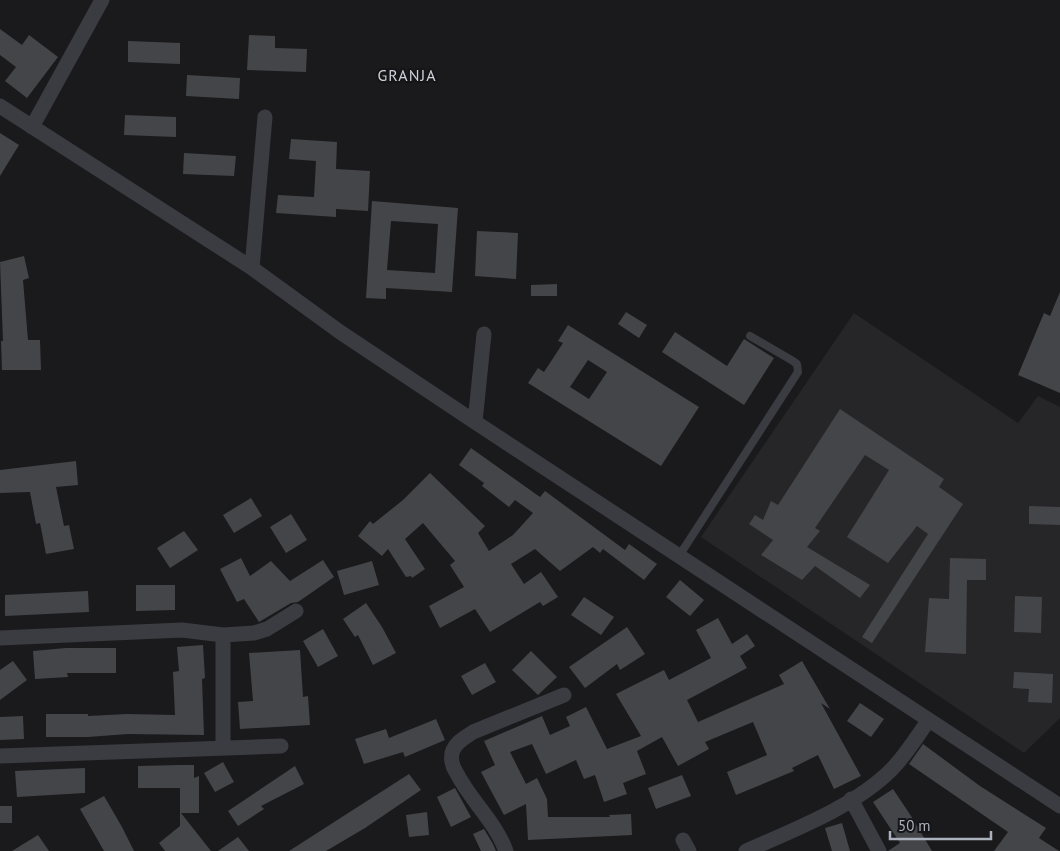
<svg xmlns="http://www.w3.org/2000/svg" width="1060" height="851" font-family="'PT Sans',sans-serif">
  <rect width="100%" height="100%" fill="#1a1a1c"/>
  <path fill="#262629" d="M 854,313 L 1018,423 L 1038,396 L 1060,407 L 1060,718 L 1024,753 L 701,537 Z"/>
  <path fill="#444549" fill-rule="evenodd" d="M 0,29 L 22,45 L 29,35 L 58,57 L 27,98 L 5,81 L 16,67 L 0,55 Z
    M 249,35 L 275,36 L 275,48 L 307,49 L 306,72 L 247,70 Z
    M 128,41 L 180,43 L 180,64 L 128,62 Z
    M 187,75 L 240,78 L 239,99 L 186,96 Z
    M 125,115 L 176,117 L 176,137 L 124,135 Z
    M 0,133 L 19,145 L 0,176 Z
    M 291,139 L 337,142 L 336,169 L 370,171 L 368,211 L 336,209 L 336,217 L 276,213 L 278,195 L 314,197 L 316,161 L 289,159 Z
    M 184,153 L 236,156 L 234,176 L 183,174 Z
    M 372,201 L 458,208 L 452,292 L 386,288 L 386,299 L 366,298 ZM 391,221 L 438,224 L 435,273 L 387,270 Z
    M 477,231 L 518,233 L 516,279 L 475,276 Z
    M 24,256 L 29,278 L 23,280 L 28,340 L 40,340 L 41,370 L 2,370 L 1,341 L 3,341 L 0,262 Z
    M 557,284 L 557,296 L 531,296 L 531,285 Z
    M 1060,292 L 1060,393 L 1018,375 L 1044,313 L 1050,316 Z
    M 626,312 L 647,325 L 639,338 L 618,324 Z
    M 568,325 L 699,407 L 661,466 L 528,383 L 538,368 L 544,372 L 563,343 L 558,341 ZM 588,360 L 607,372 L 589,399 L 570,387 Z
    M 675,332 L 727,366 L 744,339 L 774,358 L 744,405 L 662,352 Z
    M 840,409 L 944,479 L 939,487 L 963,504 L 872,643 L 862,637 L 928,534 L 917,526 L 888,563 L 847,537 L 889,470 L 865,455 L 815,528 L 820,531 L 807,547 L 870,585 L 860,598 L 815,566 L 802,580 L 761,555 L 773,540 L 749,524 L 755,515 L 763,520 L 771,501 L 778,505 Z
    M 471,448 L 540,497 L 545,491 L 625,550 L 629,544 L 657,564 L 644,580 L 603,549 L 600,553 L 593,547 L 560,571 L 535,549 L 511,564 L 524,584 L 541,572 L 558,597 L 543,606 L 540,602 L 490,632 L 475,609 L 440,628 L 429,606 L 464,587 L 450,565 L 455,561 L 423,523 L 405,539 L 425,569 L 412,578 L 411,576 L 406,577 L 388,549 L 382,556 L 358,536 L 370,521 L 373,524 L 403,500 L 430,473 L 485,526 L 478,533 L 489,551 L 513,535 L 533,513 L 515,500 L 509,507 L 482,486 L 484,483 L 459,465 Z
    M 76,461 L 78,485 L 56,487 L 64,526 L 69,525 L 74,549 L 46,554 L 40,523 L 36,524 L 30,492 L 0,493 L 0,470 Z
    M 251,498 L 262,516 L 234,533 L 223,515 Z
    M 1029,506 L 1060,507 L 1060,525 L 1029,524 Z
    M 291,514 L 307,540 L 286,553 L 270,527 Z
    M 184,531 L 198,550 L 170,568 L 157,548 Z
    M 241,558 L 250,576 L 271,561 L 290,581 L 323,560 L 334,577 L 298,602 L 291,603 L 259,622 L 244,599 L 237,602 L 220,569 Z
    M 950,558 L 986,559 L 986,580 L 967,580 L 966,654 L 925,652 L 929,598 L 949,599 Z
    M 372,561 L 379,585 L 344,595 L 337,571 Z
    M 680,580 L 704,600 L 690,616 L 666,597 Z
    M 136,585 L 175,585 L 175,610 L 136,611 Z
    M 88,591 L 89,612 L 5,616 L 5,595 Z
    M 1015,596 L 1042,597 L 1041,633 L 1014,632 Z
    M 584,597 L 614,617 L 601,635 L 571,615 Z
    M 366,603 L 382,627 L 396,653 L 373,665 L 358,635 L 355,637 L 343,619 Z
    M 718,618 L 732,644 L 747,634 L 755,646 L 740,656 L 747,668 L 687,700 L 698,722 L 784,684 L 779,675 L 802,661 L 830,709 L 821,703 L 861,776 L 834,789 L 818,755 L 792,768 L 794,771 L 736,795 L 727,772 L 767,755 L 753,722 L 705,742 L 709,749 L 678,766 L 662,737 L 637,751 L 646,774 L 623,783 L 627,794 L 604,802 L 595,775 L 584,779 L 576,760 L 546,774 L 532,744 L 510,752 L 526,784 L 537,778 L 547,799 L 548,817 L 610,817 L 609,815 L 631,814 L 632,835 L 528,840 L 526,804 L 504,815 L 481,772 L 495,765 L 484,741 L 542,716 L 550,735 L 570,726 L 566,717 L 586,707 L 607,749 L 641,736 L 616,694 L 664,670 L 669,680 L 711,658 L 696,630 Z
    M 627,627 L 645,654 L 620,670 L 617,664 L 585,688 L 569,667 Z
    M 323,629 L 338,656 L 318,667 L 303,641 Z
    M 203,645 L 205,678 L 202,679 L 204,735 L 128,734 L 88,737 L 46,737 L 46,714 L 88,714 L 88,716 L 127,714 L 175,715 L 173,672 L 179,671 L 177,647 Z
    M 66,648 L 116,648 L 116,673 L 67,673 L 68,677 L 35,679 L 33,651 Z
    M 300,650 L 303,697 L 308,696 L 310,725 L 240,729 L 238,702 L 253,701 L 249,653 Z
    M 531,651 L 557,677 L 538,695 L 512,670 Z
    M 13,661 L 27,680 L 0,700 L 0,670 Z
    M 485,663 L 496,682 L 472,695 L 461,676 Z
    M 1014,672 L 1053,674 L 1052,703 L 1028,702 L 1029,689 L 1013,688 Z
    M 860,703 L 884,719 L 871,737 L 847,721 Z
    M 23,716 L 24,739 L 0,740 L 0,717 Z
    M 436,719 L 445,740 L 405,757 L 403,752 L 364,764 L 355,739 L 386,729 L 389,738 Z
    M 923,744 L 980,786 L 1046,828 L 1039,838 L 1059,851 L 994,851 L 1008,832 L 909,764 Z
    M 223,762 L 234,782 L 215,792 L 204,773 Z
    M 180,765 L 194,765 L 194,778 L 199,776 L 199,813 L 181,813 L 211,851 L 165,851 L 159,843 L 180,826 L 180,788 L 138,788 L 138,766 Z
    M 295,766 L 304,784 L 261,806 L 264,809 L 238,826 L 228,811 Z
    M 85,768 L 85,793 L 17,797 L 15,771 Z
    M 409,774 L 421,790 L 365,828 L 326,851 L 289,851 Z
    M 682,775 L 691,796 L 656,809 L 648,788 Z
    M 455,788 L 471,817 L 451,827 L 437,797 Z
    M 893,789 L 911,816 L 932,851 L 888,851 L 900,843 L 873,802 Z
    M 104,796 L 122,827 L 134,851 L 104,851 L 80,809 Z
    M 0,806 L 12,806 L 12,823 L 0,823 Z
    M 427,812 L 429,835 L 409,837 L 406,815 Z
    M 842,823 L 850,851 L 832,851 L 825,828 Z
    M 484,829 L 493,844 L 496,851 L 481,851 L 473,834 Z
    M 38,835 L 49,851 L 12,851 Z
    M 238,837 L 249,851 L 218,851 Z"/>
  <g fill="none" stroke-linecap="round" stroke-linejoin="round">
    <path stroke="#3a3c42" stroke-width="8" d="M 679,556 L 798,372 L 797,364 L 793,361 L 750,336"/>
    <path stroke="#3a3c42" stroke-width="15" d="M 0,106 L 252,268 L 340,332 L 475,422 L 1060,806
      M 32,127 L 102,0
      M 252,268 L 265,117
      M 475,422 L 484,334
      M 223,635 L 223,748
      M 0,638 L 182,630 L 223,635 L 254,633 L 267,629 L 296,611
      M 0,756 L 281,746
      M 851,799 L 879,851
      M 683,840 L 689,851
      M 506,851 C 495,821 470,800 456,772 C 452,766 450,757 453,750 C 457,741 466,737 473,732 L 564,695
      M 746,851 C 793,830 854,807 891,770 C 905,756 916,738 928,721"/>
  </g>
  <g text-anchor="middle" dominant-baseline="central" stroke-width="4.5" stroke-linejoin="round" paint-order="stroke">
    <g font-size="16" letter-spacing="1" fill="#cdd0d8" stroke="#151517">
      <text x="407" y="75">GRANJA</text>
    </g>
  </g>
  <path d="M890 831v8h101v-8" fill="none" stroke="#abb1bd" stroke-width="2.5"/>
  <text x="898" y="831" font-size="15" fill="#abb1bd" stroke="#151517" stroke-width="4" paint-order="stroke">50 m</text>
</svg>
